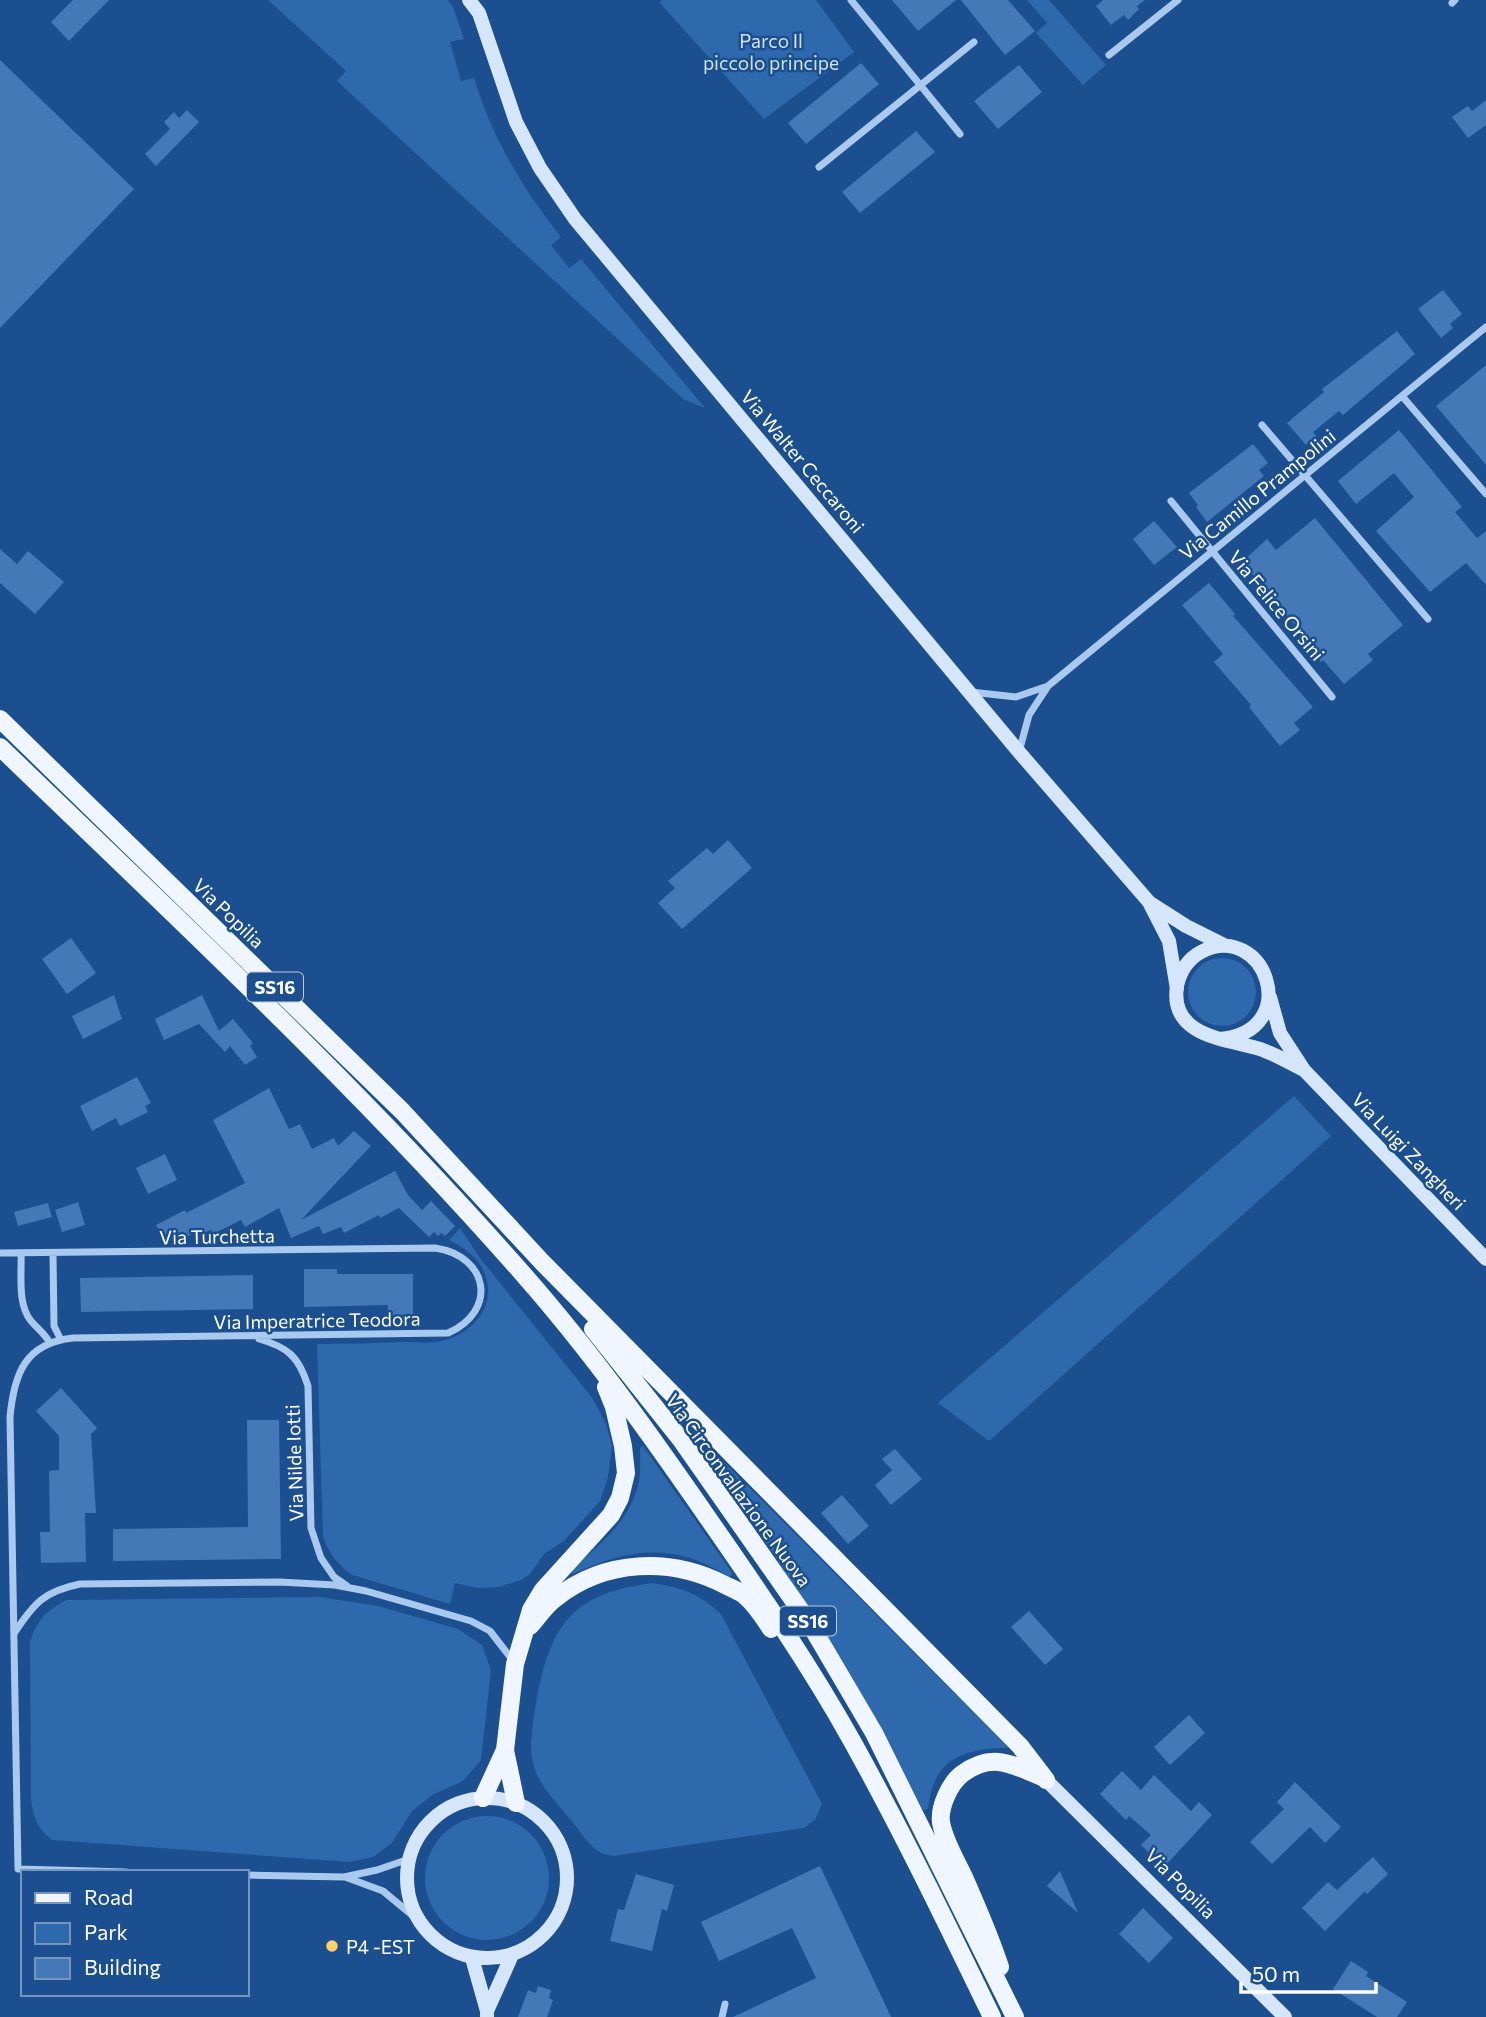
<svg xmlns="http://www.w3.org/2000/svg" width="1486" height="2017" font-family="Commissioner,sans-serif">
  <rect width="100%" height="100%" fill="#1b4f8f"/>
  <path fill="#2e69ad" d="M 268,0 L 448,0 L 453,7 L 464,39 L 450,42 L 461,81 L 474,78 C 493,140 522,187 561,237 L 551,245 L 569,268 L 581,259 L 705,408 L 683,399 L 337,81 L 346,71 Z
    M 663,0 L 816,0 L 854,52 L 764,119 L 659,2 Z
    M 1027,0 L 1049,0 L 1106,65 L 1083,85 L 1036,33 L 1047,23 Z
    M1188 992a34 34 0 1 1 68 0a34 34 0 1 1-68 0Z
    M 1294,1096 L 1331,1136 L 989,1441 L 938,1403 Z
    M 460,1228 L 480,1258 L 593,1399 L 606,1424 L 612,1446 L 608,1477 L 600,1501 L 564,1541 L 544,1554 L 530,1574 L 521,1580 L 499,1587 L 477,1588 L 455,1583 L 450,1604 L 352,1575 C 337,1564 329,1554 323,1536 L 317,1344 C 346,1344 375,1343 404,1342 C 416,1342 431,1344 442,1341 C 466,1335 490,1315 488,1288 C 485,1262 470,1251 449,1240 Z
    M 643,1446 L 733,1574 L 729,1577 C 675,1542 629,1548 573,1574 L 570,1571 C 599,1545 631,1521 639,1481 C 641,1470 640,1458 640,1448 Z
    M 709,1447 L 1009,1748 C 963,1748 933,1759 928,1809 L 923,1810 L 874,1716 L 818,1622 L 705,1450 Z
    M 653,1583 C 683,1588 698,1593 721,1614 L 822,1804 L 815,1820 L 804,1828 L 613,1856 C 609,1855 602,1854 598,1851 C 588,1845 578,1828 570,1819 C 557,1803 540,1787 534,1767 C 528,1748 533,1723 536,1703 C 550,1626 571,1593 653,1583 Z
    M 320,1597 L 378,1606 L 458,1629 L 482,1645 L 491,1670 L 481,1760 L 463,1781 L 434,1794 L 412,1811 L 392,1843 L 373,1857 L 349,1862 L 52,1840 C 37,1828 33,1817 31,1798 L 30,1642 C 37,1620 45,1612 66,1600 Z
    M425 1878a62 62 0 1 1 124 0a62 62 0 1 1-124 0Z"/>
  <path fill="#4478b7" d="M 73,0 L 109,0 L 69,41 L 51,22 Z
    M 892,0 L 956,0 L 918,31 Z
    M 961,0 L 1008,0 L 1035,31 L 1005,55 Z
    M 1103,0 L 1145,0 L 1137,6 L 1139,9 L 1128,20 L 1124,15 L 1111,25 L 1096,6 Z
    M 0,60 L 134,189 L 0,328 Z
    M 861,63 L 879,84 L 806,144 L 788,123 Z
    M 1019,65 L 1042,92 L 998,129 L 974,101 Z
    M 1486,100 L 1486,125 L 1468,138 L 1452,117 L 1468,106 L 1472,111 Z
    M 187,110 L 199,122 L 156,166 L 145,154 L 170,129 L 164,122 L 174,112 L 179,118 Z
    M 916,131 L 935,152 L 860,213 L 842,192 Z
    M 1443,290 L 1462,314 L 1450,324 L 1453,328 L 1441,338 L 1418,309 Z
    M 1397,331 L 1415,354 L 1343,415 L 1339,411 L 1313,432 L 1316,436 L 1306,445 L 1287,423 L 1324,392 L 1322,389 Z
    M 1486,365 L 1486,465 L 1436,406 Z
    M 1399,430 L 1462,507 L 1455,512 L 1477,538 L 1486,531 L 1486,585 L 1466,563 L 1430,592 L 1376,531 L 1414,497 L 1394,473 L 1356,504 L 1338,481 Z
    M 1253,444 L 1268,463 L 1259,470 L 1264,476 L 1207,522 L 1196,507 L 1198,505 L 1189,493 Z
    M 1315,518 L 1403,625 L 1368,654 L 1373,660 L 1344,684 L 1323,660 L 1321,662 L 1313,651 L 1315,649 L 1242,562 L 1267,539 L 1276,550 Z
    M 1154,521 L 1177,547 L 1154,565 L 1133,539 Z
    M 0,549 L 17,564 L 28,551 L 64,582 L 35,614 L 0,583 Z
    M 1209,583 L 1235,614 L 1233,616 L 1313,707 L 1294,723 L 1300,730 L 1280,746 L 1249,707 L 1251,705 L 1214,662 L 1223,654 L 1182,605 Z
    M 728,840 L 752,868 L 682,929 L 658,903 L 675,888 L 668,881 L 707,848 L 713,854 Z
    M 71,938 L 96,973 L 67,994 L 42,959 Z
    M 114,995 L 122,1019 L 83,1039 L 72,1016 Z
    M 202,995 L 219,1031 L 233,1019 L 253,1043 L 250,1046 L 257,1057 L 245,1065 L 230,1046 L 225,1052 L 199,1024 L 164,1040 L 155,1019 Z
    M 137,1077 L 151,1103 L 145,1106 L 148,1112 L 120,1126 L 116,1118 L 92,1131 L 80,1106 Z
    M 269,1088 L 289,1129 L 300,1124 L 312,1149 L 334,1138 L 338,1146 L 354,1131 L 371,1146 L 301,1220 L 395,1171 L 408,1195 L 422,1210 L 431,1201 L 455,1226 L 445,1236 L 441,1233 L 438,1236 L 434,1232 L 429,1237 L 399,1208 L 380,1218 L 379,1215 L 344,1233 L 341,1227 L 323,1234 L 319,1226 L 291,1238 L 279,1208 L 245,1227 L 241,1220 L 213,1234 L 211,1230 L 198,1235 L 197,1232 L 184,1238 L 181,1232 L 165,1242 L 156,1225 L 185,1210 L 186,1213 L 245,1183 L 213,1120 Z
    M 165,1154 L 177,1180 L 148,1194 L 136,1168 Z
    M 78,1202 L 85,1225 L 62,1232 L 55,1210 Z
    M 48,1203 L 52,1217 L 18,1226 L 14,1212 Z
    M 304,1269 L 337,1269 L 337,1274 L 413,1274 L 413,1315 L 387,1315 L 388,1305 L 304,1307 Z
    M 253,1275 L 253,1309 L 81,1312 L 80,1278 Z
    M 61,1388 L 97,1428 L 91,1434 L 96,1513 L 85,1513 L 86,1562 L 41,1563 L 40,1532 L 50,1532 L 49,1471 L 59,1470 L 59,1436 L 36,1411 Z
    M 247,1420 L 279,1420 L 281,1559 L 113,1561 L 113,1529 L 248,1527 Z
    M 895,1449 L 922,1479 L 891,1505 L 875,1485 L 892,1470 L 882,1459 Z
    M 842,1495 L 869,1526 L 848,1544 L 821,1513 Z
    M 1029,1611 L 1063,1649 L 1045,1665 L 1011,1627 Z
    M 1189,1715 L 1205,1733 L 1170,1765 L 1154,1747 Z
    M 1122,1771 L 1141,1790 L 1154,1775 L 1191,1811 L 1199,1802 L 1212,1815 L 1164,1867 L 1141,1845 L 1151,1835 L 1129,1816 L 1126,1820 L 1100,1794 Z
    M 1295,1782 L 1341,1827 L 1325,1843 L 1310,1827 L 1272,1864 L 1250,1842 L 1284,1809 L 1277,1802 Z
    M 1373,1857 L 1388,1874 L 1367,1894 L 1365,1891 L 1325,1931 L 1302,1908 L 1328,1882 L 1337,1890 Z
    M 820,1866 L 891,2017 L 733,2017 L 816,1978 L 792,1928 L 719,1961 L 701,1922 Z
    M 1060,1871 L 1078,1913 L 1047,1886 Z
    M 636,1874 L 674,1885 L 667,1911 L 662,1909 L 652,1951 L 610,1941 L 618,1909 L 624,1910 Z
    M 1143,1908 L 1173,1938 L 1149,1963 L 1119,1934 Z
    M 1351,1961 L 1368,1972 L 1366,1976 L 1407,2002 L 1397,2017 L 1377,2017 L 1333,1989 Z
    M 538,1986 L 551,1990 L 549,1998 L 553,2000 L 547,2017 L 518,2017 L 528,1990 L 536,1993 Z"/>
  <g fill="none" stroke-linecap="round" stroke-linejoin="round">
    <path stroke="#a9c9ee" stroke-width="7" d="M 851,0 L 960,134
      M 1452,3 L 1455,0
      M 1109,55 L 1178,0
      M 819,167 L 974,42
      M 1402,396 L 1486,494
      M 1262,425 L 1428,619
      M 1171,501 L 1332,697
      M 971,692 L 1016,697 L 1048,686
      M 1019,752 L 1029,715 L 1048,686 L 1486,327
      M 0,1253 L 435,1248 C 489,1256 498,1311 448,1333 L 73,1338 C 25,1343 14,1374 10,1417 L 18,1869 L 126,1872
      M 21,1253 C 22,1274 17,1304 31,1321 C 38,1329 45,1334 50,1343
      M 53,1254 L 54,1326 L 61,1340
      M 259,1339 C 288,1347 299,1357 308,1386 L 311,1528 L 321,1558 L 334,1577 L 347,1586
      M 15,1632 C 34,1603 45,1591 80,1584 L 279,1582 L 335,1585 L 366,1591 L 471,1621 L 490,1631 L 514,1662
      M 247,1875 L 344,1877 L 377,1870 L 409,1859
      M 345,1877 L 383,1891 L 418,1920
      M 722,2017 L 725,2004"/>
    <path stroke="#d6e6fa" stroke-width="14" d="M 469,0 L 479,13 L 516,122 L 540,168 L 575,219 L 1019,752 L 1149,902 L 1169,941 L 1177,989
      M 1150,903 L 1186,926 L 1226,946
      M 1270,997 L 1280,1033 L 1304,1070 L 1486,1259
      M 1220,1039 C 1305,1031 1265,919 1201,952 C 1188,959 1180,972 1177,986 C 1169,1037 1227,1039 1260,1049 C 1275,1054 1290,1063 1304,1070
      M 1046,1780 L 1285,2017
      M407 1878a80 80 0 1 1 160 0a80 80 0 1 1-160 0Z
      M 472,1958 L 487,2011 L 487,2017
      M 487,2011 L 512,1955"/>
    <path stroke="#f0f6ff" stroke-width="18" d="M 0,719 L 402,1111 L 542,1262 L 1020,1746 L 1046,1780
      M 0,747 C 178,919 360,1088 523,1274 C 591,1351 652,1437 710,1521 C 760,1593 809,1664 852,1741 C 902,1831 947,1924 992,2017
      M 593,1329 L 682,1441 L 810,1624 L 874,1733 L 1015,2017
      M 530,1626 C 538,1617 546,1605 556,1598 C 605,1559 671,1557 725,1585 C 731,1588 739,1591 744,1595 C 755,1604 764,1618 771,1629
      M 505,1750 L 516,1803
      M 483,1798 L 505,1750 L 515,1664 L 531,1610 L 543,1590 L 611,1515 L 620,1498 L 626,1473 L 623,1446 L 614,1407 L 606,1387
      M 1000,1967 C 990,1936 977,1907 964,1877 C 956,1860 944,1841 941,1822 C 939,1807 950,1783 962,1774 C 992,1752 1011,1764 1042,1777"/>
  </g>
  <circle fill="#ffd166" stroke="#1b4f8f" stroke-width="2.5" cx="332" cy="1946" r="7"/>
  <g text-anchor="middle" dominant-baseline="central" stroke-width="5" stroke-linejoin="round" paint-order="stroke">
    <g fill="#1b4f8f" stroke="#bbcadd" stroke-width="2">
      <rect x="247" y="972.5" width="56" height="29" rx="5"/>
      <rect x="780" y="1606.5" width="56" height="29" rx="5"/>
    </g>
    <g font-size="18" font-weight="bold" fill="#fff">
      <text x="275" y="987">SS16</text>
      <text x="808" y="1621">SS16</text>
    </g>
    <g font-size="19" fill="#cfe3fa" stroke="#1b4f8f">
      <text x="771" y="40">Parco Il<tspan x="771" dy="22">piccolo principe</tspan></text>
    </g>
    <g font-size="19" fill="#fff" stroke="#1b4f8f">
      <text transform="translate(803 461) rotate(50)">Via Walter Ceccaroni</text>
      <text transform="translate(1257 494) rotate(-39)">Via Camillo Prampolini</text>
      <text transform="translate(1277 605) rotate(50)">Via Felice Orsini</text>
      <text transform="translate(229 913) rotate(44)">Via Popilia</text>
      <text transform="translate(1409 1151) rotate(46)">Via Luigi Zangheri</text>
      <text transform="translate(217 1236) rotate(-1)">Via Turchetta</text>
      <text transform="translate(317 1320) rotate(-1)">Via Imperatrice Teodora</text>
      <text transform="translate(294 1463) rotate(-92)">Via Nilde Iotti</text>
      <text transform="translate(739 1490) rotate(54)">Via Circonvallazione Nuova</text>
      <text transform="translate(1181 1883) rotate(45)">Via Popilia</text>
    </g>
    <g font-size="19" fill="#fff" stroke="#1b4f8f" text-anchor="start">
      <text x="346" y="1946">P4 -EST</text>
    </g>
  </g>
  <rect x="21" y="1870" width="228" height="126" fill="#1b4f8f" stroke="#7695bc" stroke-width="2"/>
  <rect x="35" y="1893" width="35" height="10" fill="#f0f6ff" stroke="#7695bc" stroke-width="2"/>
  <text x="84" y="1905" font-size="21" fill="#ffffff">Road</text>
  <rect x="35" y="1923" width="35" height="21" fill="#2e69ad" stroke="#7695bc" stroke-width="2"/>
  <text x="84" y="1940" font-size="21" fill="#ffffff">Park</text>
  <rect x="35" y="1958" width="35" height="21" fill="#4478b7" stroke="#7695bc" stroke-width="2"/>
  <text x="84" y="1975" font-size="21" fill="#ffffff">Building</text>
  <path d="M1241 1982v10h135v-10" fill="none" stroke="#ffffff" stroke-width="3.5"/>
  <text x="1252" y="1982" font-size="21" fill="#ffffff" stroke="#1b4f8f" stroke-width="5" paint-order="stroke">50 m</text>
</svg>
